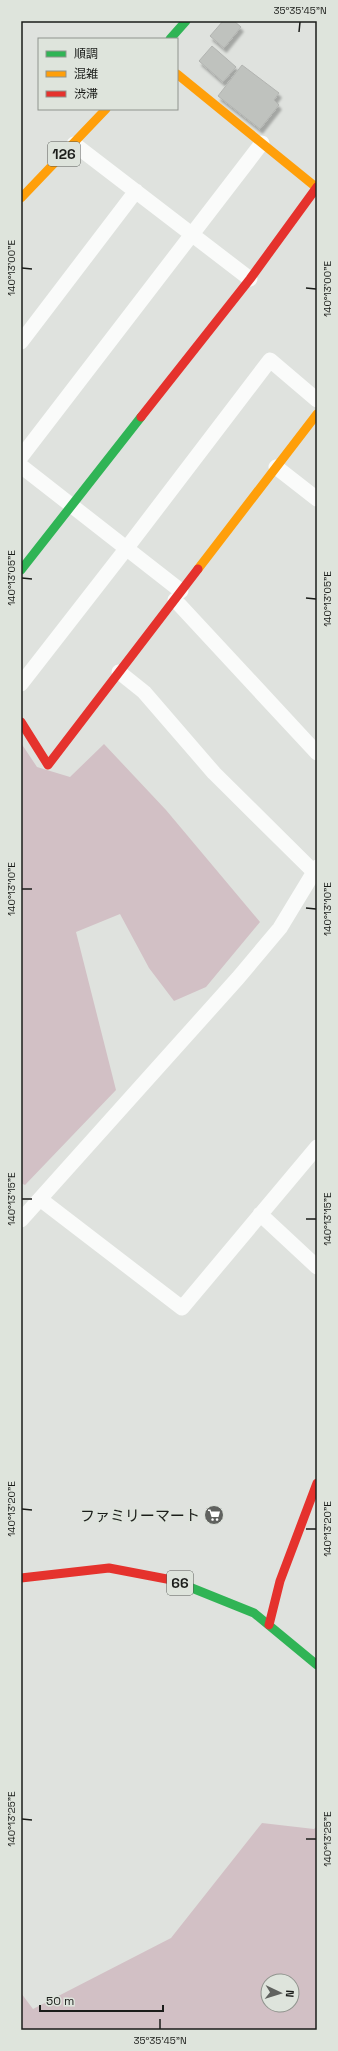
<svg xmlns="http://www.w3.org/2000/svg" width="338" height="2051" font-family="'Space Grotesk','Noto Sans JP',sans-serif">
  <defs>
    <filter id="shadow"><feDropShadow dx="2.5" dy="4.5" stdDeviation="1" flood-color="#0004"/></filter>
  </defs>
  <rect width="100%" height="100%" fill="#dfe2de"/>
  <path fill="#d2c0c5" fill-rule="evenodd" d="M 21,743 L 37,767 L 70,777 L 104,744 L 166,810 L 260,922 L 206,987 L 174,1001 L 149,968 L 120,914 L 76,932 L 116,1090 L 25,1185 L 21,1183 Z
    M 262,1823 L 314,1829 L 317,1826 L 317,2030 L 21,2030 L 21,1993 L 33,2009 L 171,1938 ZM 268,1981 L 292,1981 L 292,2005 L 268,2005 Z"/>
  <path fill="#bfc2be" stroke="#b2b4b1" filter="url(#shadow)" d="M 223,21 L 234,21 L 241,27 L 224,48 L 210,36 Z
    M 212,46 L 236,67 L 223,82 L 199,61 Z
    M 242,65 L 279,93 L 274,100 L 279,105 L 260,129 L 218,96 Z"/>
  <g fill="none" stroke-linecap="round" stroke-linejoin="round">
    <path stroke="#fafbfa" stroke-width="15" d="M 74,144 L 250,279
      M 21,342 L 136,191
      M 21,457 L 262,143
      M 21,466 L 181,591
      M 276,467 L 317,499
      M 175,600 L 317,753
      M 119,672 L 144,692 L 214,773 L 317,875
      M 21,684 L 126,549 L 270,360 L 317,400
      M 40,1199 L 182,1308 L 317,1147
      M 260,1214 L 317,1267
      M 21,1220 L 238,978 L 280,928 L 317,867"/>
    <path stroke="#30b455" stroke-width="9" d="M 170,39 L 186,21
      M 21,570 L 141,417
      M 172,1580 L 254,1613 L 317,1665"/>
    <path stroke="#ff9f0a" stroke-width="9" d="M 177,74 L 317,188
      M 21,198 L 106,109
      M 198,569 L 317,414"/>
    <path stroke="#e5322d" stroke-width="9" d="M 141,417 L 250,279 L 317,187
      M 21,722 L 48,765 L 198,569
      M 21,1578 L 109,1568 L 172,1580
      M 269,1625 L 280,1581 L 317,1483"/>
  </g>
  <path fill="none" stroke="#1b1d1a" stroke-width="1.5" d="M 299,32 L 300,22M 22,268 L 32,269M 306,288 L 316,289M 22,578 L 32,579M 306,598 L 316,599M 22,889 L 32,889M 306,908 L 316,909M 22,1199 L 32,1199M 306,1219 L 316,1219M 22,1509 L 32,1510M 306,1529 L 316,1529M 22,1819 L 32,1820M 306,1839 L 316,1839M 160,2029 L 160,2019"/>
  <defs>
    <symbol id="supermarket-disc" viewBox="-11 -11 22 22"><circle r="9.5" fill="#60625f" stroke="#dee4dc"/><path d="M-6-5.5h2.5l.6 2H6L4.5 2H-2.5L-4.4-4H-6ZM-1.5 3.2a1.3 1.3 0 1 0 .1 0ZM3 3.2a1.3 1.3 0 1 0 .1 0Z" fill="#fff"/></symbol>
  </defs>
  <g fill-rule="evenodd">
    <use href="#supermarket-disc" x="203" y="1504" width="22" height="22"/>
  </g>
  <g text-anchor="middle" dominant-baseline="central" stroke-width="3.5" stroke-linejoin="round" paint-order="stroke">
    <g fill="#dee4dc" stroke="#565954" stroke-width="1">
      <rect x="48" y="142" width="32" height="24" rx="3"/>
      <rect x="167" y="1571" width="26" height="24" rx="3"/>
    </g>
    <g font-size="14" font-weight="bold" fill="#1b1d1a">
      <text x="64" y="154">126</text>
      <text x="180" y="1583">66</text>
    </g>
    <g font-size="15" fill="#1b1d1a" stroke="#dee4dc" text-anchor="end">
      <text x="200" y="1515">ファミリーマート</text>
    </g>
  </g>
  <rect width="338" height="2051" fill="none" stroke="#dee4dc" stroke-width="44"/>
  <rect x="38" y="38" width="140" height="72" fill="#dee4dc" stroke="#90948e"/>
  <rect x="46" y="51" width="20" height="6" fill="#30b455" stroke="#90948e"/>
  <text x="74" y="58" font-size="12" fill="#1b1d1a">順調</text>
  <rect x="46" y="71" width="20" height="6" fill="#ff9f0a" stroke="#90948e"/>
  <text x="74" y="78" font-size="12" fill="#1b1d1a">混雑</text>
  <rect x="46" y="91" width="20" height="6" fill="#e5322d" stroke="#90948e"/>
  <text x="74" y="98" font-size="12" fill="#1b1d1a">渋滞</text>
  <g transform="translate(280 1993) rotate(94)"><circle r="19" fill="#dee4dc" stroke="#90948e"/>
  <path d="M0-3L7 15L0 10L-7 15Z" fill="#60625f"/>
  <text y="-6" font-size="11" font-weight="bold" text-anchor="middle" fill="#1b1d1a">N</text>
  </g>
  <path d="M40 2005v6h123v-6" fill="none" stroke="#1b1d1a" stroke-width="2"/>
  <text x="46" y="2005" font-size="12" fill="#1b1d1a" stroke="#dee4dc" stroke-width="3" paint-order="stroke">50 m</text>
  <rect x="22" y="22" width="294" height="2007" fill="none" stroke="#1b1d1a" stroke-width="1.5"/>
  <g font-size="10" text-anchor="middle" fill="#1b1d1a">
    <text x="300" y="14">35°35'45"N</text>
    <text transform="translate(11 268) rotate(-90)" y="4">140°13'00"E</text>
    <text transform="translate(327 289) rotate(-90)" y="4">140°13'00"E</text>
    <text transform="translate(11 578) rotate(-90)" y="4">140°13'05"E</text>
    <text transform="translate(327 599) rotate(-90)" y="4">140°13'05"E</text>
    <text transform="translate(11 889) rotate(-90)" y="4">140°13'10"E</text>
    <text transform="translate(327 909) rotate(-90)" y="4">140°13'10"E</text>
    <text transform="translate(11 1199) rotate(-90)" y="4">140°13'15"E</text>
    <text transform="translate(327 1219) rotate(-90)" y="4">140°13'15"E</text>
    <text transform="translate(11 1509) rotate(-90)" y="4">140°13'20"E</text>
    <text transform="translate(327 1529) rotate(-90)" y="4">140°13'20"E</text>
    <text transform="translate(11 1819) rotate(-90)" y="4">140°13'25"E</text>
    <text transform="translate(327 1839) rotate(-90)" y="4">140°13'25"E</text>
    <text x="160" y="2044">35°35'45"N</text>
  </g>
</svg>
